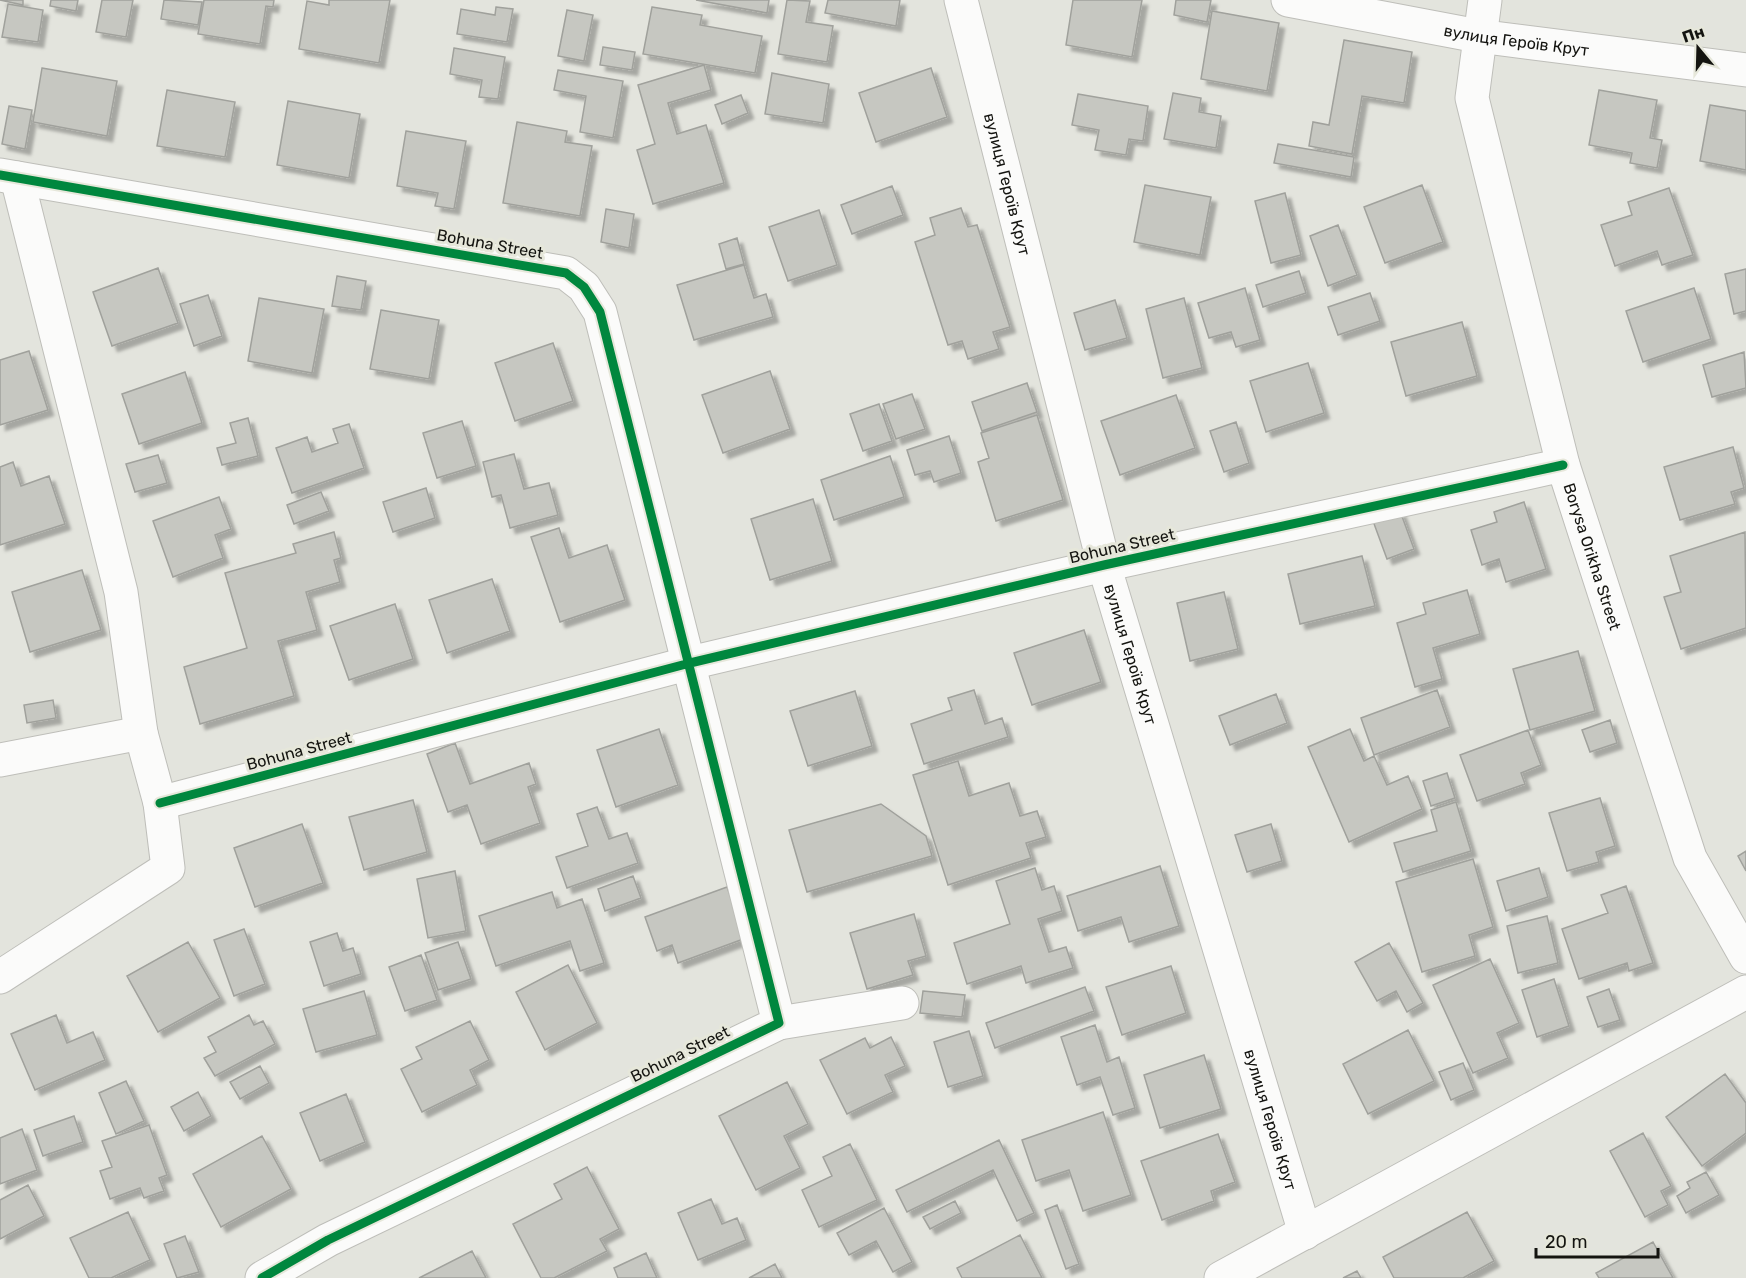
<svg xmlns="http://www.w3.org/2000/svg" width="1746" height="1278" font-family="Rubik,sans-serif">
  <defs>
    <filter id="shadow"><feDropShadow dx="5.5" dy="5.5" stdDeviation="1.5" flood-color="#0004"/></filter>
  </defs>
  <rect width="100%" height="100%" fill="#e3e4dd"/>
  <path fill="#c6c7c1" stroke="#a0a19c" stroke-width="1.5" filter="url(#shadow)" d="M 0,0 L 23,0 L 23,5 Z
    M 51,0 L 78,0 L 76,11 L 50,6 Z
    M 102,0 L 133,0 L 126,37 L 96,32 Z
    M 164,0 L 202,2 L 198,25 L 161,19 Z
    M 204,0 L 274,0 L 273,7 L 266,6 L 260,44 L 198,34 Z
    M 329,0 L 390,0 L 379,63 L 299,49 L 307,1 L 329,5 Z
    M 696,0 L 769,0 L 767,13 Z
    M 787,0 L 810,1 L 806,22 L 833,26 L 827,62 L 778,54 Z
    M 828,0 L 900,0 L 896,26 L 825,13 Z
    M 1073,0 L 1142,0 L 1132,57 L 1066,45 Z
    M 1176,0 L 1211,0 L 1207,22 L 1174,15 Z
    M 8,4 L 43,10 L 38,42 L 2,37 Z
    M 496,7 L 513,9 L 507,42 L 457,34 L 461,9 L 495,15 Z
    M 652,7 L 702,15 L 700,25 L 762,36 L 755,73 L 643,54 Z
    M 567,10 L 593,15 L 584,61 L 558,56 Z
    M 1212,11 L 1279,23 L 1267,91 L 1201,79 Z
    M 1344,40 L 1412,52 L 1404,103 L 1362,96 L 1352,154 L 1309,146 L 1313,122 L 1329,125 Z
    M 603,47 L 635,52 L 632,70 L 600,65 Z
    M 454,48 L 505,57 L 498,99 L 479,97 L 482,80 L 450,74 Z
    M 704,65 L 711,90 L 668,103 L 677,134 L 706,125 L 724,183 L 653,204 L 637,150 L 655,144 L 638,85 Z
    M 42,68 L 117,81 L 107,136 L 33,122 Z
    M 931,68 L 947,117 L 876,142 L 859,93 Z
    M 558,70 L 623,81 L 613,138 L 580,132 L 586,96 L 554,90 Z
    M 772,73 L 829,84 L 823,123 L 765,114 Z
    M 167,90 L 235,102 L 225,157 L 157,146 Z
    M 1599,90 L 1657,100 L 1650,138 L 1662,140 L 1657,168 L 1630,163 L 1632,153 L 1589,145 Z
    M 1173,93 L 1201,98 L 1199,112 L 1221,116 L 1216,148 L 1164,139 Z
    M 1078,94 L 1148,106 L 1143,141 L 1129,139 L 1126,155 L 1095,150 L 1099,130 L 1072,125 Z
    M 741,95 L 748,113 L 722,124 L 715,105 Z
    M 288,101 L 360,114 L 349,178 L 277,165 Z
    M 1710,105 L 1746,111 L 1746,170 L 1700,161 Z
    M 9,106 L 32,110 L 25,149 L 2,144 Z
    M 517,122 L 567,131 L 565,142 L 592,146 L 580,216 L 503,203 Z
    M 406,131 L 466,141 L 454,209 L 435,206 L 438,193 L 397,186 Z
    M 1278,144 L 1354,157 L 1351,177 L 1274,163 Z
    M 1145,185 L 1211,197 L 1200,255 L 1134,242 Z
    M 1422,185 L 1443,242 L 1385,263 L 1364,207 Z
    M 892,186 L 903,215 L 852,234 L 841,205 Z
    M 1669,188 L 1693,255 L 1662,265 L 1657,251 L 1615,266 L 1601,225 L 1632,215 L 1628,202 Z
    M 1285,193 L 1301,255 L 1271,263 L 1255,201 Z
    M 961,208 L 968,227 L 977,225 L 1010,327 L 993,332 L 999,349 L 968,359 L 962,341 L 948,345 L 915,242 L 935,235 L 930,218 Z
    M 606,209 L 634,214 L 629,248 L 601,242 Z
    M 819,210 L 837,265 L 788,281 L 769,227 Z
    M 1338,225 L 1357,275 L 1328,286 L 1310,236 Z
    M 737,238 L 744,264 L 726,269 L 719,244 Z
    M 744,265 L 754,298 L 766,294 L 773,317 L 694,340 L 677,285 Z
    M 158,268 L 178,323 L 112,346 L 93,292 Z
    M 1746,269 L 1746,311 L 1734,314 L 1725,274 Z
    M 1299,271 L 1306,293 L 1263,307 L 1256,285 Z
    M 337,276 L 366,281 L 361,310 L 332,306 Z
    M 1245,288 L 1260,340 L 1236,347 L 1231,332 L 1209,338 L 1198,303 Z
    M 1694,288 L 1711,339 L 1643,362 L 1626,311 Z
    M 1370,293 L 1380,321 L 1338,335 L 1328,307 Z
    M 208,295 L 222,336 L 194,346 L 180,304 Z
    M 259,298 L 324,309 L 312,373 L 248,361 Z
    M 1184,298 L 1202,368 L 1163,378 L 1146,309 Z
    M 1115,300 L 1127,338 L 1085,350 L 1074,313 Z
    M 381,310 L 439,320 L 429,379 L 370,369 Z
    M 1462,322 L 1477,376 L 1406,396 L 1391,342 Z
    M 553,343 L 573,401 L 515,421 L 495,363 Z
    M 29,351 L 48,410 L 0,425 L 0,360 Z
    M 1744,352 L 1746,388 L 1712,397 L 1703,365 Z
    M 1308,363 L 1324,413 L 1266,432 L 1250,381 Z
    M 770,371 L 790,429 L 723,453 L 702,395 Z
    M 185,372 L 202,423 L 139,444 L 122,394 Z
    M 1027,383 L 1037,412 L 982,431 L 972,402 Z
    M 912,394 L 925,429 L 896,439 L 883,404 Z
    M 1176,395 L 1195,448 L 1120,475 L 1101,421 Z
    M 879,404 L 892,441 L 863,451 L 850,414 Z
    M 1037,415 L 1063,500 L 996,521 L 978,462 L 989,458 L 981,433 Z
    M 248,418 L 258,456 L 222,465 L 217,448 L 236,443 L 230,423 Z
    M 462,421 L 476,466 L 437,478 L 423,433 Z
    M 1236,422 L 1249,463 L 1224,472 L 1210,431 Z
    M 349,424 L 364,468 L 292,493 L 276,448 L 307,437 L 312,452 L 338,443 L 333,429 Z
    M 949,436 L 961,473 L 934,482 L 930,471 L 915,475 L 907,450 Z
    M 1733,447 L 1744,488 L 1731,492 L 1735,504 L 1680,520 L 1664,467 Z
    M 514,454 L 524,489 L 549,483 L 558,515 L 510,528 L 501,495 L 492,497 L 483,462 Z
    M 158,455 L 167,483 L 135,492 L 126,464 Z
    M 890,456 L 904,497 L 834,520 L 821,480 Z
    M 13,462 L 21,486 L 49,476 L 65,524 L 0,545 L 0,467 Z
    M 426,488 L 435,518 L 393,532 L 383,502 Z
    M 321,492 L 329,511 L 294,524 L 287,505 Z
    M 219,497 L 231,529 L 215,535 L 223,558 L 173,577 L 153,521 Z
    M 813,499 L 832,561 L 770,580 L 751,519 Z
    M 1524,502 L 1546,569 L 1506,582 L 1499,559 L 1482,565 L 1471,530 L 1497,522 L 1494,512 Z
    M 1400,511 L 1414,549 L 1387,559 L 1373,521 Z
    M 559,528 L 569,558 L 607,545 L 625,600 L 560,622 L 531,537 Z
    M 334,532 L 341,558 L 334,560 L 340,582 L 306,592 L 317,630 L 278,641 L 294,696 L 200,724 L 184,667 L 247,648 L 225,573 L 296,553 L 293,544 Z
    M 1745,532 L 1746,628 L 1681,649 L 1664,597 L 1681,592 L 1670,556 Z
    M 1362,556 L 1375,606 L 1300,624 L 1288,574 Z
    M 82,570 L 101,630 L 30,652 L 12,592 Z
    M 492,579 L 510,631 L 447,653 L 429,600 Z
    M 1467,590 L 1480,634 L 1433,648 L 1442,679 L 1415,687 L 1397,623 L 1426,614 L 1423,603 Z
    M 1224,592 L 1238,649 L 1190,661 L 1177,603 Z
    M 395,604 L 413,659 L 349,680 L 330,626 Z
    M 1084,630 L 1101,682 L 1032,705 L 1014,653 Z
    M 1578,651 L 1595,711 L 1530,730 L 1513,669 Z
    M 974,690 L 985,724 L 1002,718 L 1008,737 L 924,764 L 911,724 L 952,710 L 948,698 Z
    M 1437,690 L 1450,727 L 1374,755 L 1361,718 Z
    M 855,691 L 872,746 L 808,766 L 790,711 Z
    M 1276,694 L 1287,723 L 1230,745 L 1219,716 Z
    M 53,700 L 56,718 L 27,723 L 24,705 Z
    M 1610,720 L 1617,743 L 1590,752 L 1582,730 Z
    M 659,729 L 678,785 L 616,807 L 597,750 Z
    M 1350,729 L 1364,761 L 1374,756 L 1387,785 L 1408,776 L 1422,809 L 1349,842 L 1308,747 Z
    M 1528,730 L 1541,765 L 1521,773 L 1525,784 L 1477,801 L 1460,755 Z
    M 455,743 L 470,784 L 529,763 L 536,784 L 528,787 L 540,823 L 481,844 L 467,805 L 448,812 L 427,754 Z
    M 958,761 L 969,796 L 1009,783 L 1020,816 L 1037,811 L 1046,837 L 1026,843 L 1031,858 L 948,885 L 913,775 Z
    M 1447,773 L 1455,798 L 1431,806 L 1423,781 Z
    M 1600,798 L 1615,846 L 1596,852 L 1599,862 L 1567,871 L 1549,813 Z
    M 413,800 L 427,852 L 364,870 L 349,817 Z
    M 1456,802 L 1471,851 L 1403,872 L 1394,843 L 1437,831 L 1431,810 Z
    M 881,804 L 926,836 L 932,856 L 807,892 L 789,830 Z
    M 597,807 L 609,839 L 627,833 L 638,863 L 567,888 L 556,857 L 588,846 L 577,814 Z
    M 302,824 L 323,883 L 255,907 L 234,848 Z
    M 1271,824 L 1282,861 L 1247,872 L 1235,835 Z
    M 1746,851 L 1746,871 L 1738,856 Z
    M 1473,859 L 1493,927 L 1469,935 L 1475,956 L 1422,972 L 1396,882 Z
    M 1160,866 L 1179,926 L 1129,942 L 1121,917 L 1078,931 L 1067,896 Z
    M 1035,868 L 1042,890 L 1054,886 L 1062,911 L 1038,919 L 1049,952 L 1066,947 L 1073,968 L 1026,983 L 1021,966 L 967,984 L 954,943 L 1010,924 L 996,881 Z
    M 1539,868 L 1548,897 L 1506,911 L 1497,881 Z
    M 455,871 L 466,931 L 428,938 L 417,879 Z
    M 633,876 L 641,898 L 605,911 L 598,889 Z
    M 1626,886 L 1653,963 L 1629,971 L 1627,963 L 1579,979 L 1562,929 L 1608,913 L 1601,895 Z
    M 727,887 L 746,938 L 678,963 L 672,945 L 657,951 L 645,917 Z
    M 552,892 L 557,908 L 582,899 L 604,963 L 580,971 L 570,941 L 496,966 L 479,916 Z
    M 914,914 L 926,956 L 908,961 L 913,975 L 867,989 L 850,933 Z
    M 1547,916 L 1558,963 L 1518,973 L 1507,926 Z
    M 244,929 L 265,984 L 234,996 L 214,940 Z
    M 337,933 L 343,951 L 353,948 L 361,974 L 324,986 L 310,942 Z
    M 188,942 L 220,998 L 158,1032 L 127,976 Z
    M 458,942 L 471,979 L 438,990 L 425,953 Z
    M 1389,943 L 1423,1003 L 1407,1012 L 1396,991 L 1377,1001 L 1355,962 Z
    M 421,955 L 437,1000 L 405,1011 L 389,967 Z
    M 1490,959 L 1519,1023 L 1497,1033 L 1508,1058 L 1473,1073 L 1433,985 Z
    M 568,965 L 597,1023 L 545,1050 L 516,992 Z
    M 1171,966 L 1186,1013 L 1122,1035 L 1106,987 Z
    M 1554,979 L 1569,1026 L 1537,1037 L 1522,990 Z
    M 1085,987 L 1094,1011 L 995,1048 L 986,1023 Z
    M 1609,989 L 1620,1020 L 1598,1027 L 1587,997 Z
    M 364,991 L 377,1035 L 316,1052 L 303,1009 Z
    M 923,991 L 965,995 L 962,1017 L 920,1013 Z
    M 56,1015 L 67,1043 L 93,1032 L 105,1060 L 35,1090 L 11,1034 Z
    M 249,1015 L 254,1025 L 263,1021 L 275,1044 L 215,1076 L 204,1058 L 216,1052 L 208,1037 Z
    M 470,1021 L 489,1060 L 470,1070 L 477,1085 L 422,1112 L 401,1069 L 422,1059 L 416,1047 Z
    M 1095,1025 L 1107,1062 L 1119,1057 L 1135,1108 L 1113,1115 L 1100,1077 L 1077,1085 L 1061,1037 Z
    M 1408,1030 L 1434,1081 L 1368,1114 L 1343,1064 Z
    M 969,1031 L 983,1076 L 948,1087 L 934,1042 Z
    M 891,1037 L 905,1066 L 885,1075 L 893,1092 L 847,1114 L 820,1060 L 865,1038 L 870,1048 Z
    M 1204,1055 L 1221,1109 L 1160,1128 L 1144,1075 Z
    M 1463,1063 L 1474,1090 L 1451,1100 L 1439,1072 Z
    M 260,1066 L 269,1083 L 240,1099 L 230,1082 Z
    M 1725,1074 L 1746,1103 L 1746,1133 L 1702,1166 L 1666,1117 Z
    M 126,1081 L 144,1121 L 116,1134 L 99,1093 Z
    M 787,1082 L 808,1124 L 784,1136 L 800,1168 L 756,1190 L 719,1116 Z
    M 198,1092 L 211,1116 L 184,1131 L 171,1107 Z
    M 346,1094 L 365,1142 L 320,1161 L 300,1113 Z
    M 1103,1112 L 1131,1195 L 1083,1211 L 1069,1170 L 1036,1181 L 1022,1140 Z
    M 74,1116 L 83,1142 L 43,1156 L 34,1130 Z
    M 149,1125 L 167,1175 L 159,1178 L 164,1191 L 144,1198 L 140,1188 L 110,1199 L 100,1171 L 112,1167 L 102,1141 Z
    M 22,1129 L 37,1170 L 0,1184 L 0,1138 Z
    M 1643,1133 L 1671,1186 L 1661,1191 L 1668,1205 L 1645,1217 L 1610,1151 Z
    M 1218,1134 L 1235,1182 L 1211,1191 L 1214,1201 L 1162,1220 L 1141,1161 Z
    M 262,1136 L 291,1189 L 221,1227 L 193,1174 Z
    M 999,1140 L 1034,1213 L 1017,1221 L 993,1170 L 907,1212 L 896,1190 Z
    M 850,1144 L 877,1200 L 819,1227 L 802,1190 L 832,1176 L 823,1157 Z
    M 587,1167 L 619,1229 L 600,1239 L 607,1251 L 554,1278 L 541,1278 L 513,1224 L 562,1199 L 554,1184 Z
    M 1706,1172 L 1719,1195 L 1686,1213 L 1677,1196 L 1690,1188 L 1687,1182 Z
    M 28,1185 L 44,1216 L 0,1239 L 0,1200 Z
    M 711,1199 L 722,1224 L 737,1218 L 746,1240 L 698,1260 L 678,1213 Z
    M 955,1201 L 961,1213 L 930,1229 L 923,1217 Z
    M 1057,1205 L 1079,1264 L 1066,1269 L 1045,1210 Z
    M 884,1208 L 912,1262 L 893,1272 L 876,1241 L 849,1255 L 837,1233 Z
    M 128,1212 L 150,1260 L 111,1278 L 89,1278 L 70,1238 Z
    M 1467,1212 L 1494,1261 L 1463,1278 L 1394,1278 L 1383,1257 Z
    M 1020,1235 L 1042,1278 L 962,1278 L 957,1268 Z
    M 185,1236 L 199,1272 L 177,1278 L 164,1244 Z
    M 1653,1242 L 1673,1278 L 1599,1278 L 1596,1273 Z
    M 472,1251 L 486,1278 L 419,1278 Z
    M 646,1253 L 657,1278 L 618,1278 L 614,1268 Z
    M 775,1264 L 782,1278 L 749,1278 Z
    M 1357,1271 L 1361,1278 L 1343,1278 Z"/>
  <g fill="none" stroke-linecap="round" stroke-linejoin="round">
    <defs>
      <g id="minor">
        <path id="s1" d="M 961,0 L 1104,565 L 1305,1233"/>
        <path id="s2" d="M 1288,0 L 1478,36 L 1746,70"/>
        <path id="s3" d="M 1485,0 L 1472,98 L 1563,465 L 1690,858 L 1746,957"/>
        <path d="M 0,175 L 566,273 L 584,287 L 600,312 L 779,1023 L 328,1240 L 262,1278"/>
        <path d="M 0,760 L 141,733"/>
        <path d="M 160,803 L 690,663 L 1104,565 L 1563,465"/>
        <path d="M 0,977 L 168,868 L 160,803 L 141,733 L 121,592 L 17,178"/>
        <path d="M 779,1023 L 902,1003"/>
        <path d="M 1221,1278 L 1746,992"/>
      </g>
    </defs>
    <use href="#minor" stroke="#bebeb9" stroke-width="35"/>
    <use href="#minor" stroke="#fbfbfa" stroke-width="33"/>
    <defs>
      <path id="cycleway" d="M 0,175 L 566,273 L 584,287 L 600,312 L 779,1023 L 328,1240 L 262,1278
        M 160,803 L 690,663 L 1104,565 L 1563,465"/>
    </defs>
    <use href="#cycleway" stroke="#e6e7da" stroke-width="13"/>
    <use href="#cycleway" stroke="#00873e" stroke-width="9"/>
  </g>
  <g text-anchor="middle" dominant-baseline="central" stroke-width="6" stroke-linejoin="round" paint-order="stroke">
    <g font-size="16" fill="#141410" stroke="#e6e7da">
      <text stroke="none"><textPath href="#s2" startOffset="232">вулиця Героїв Крут</textPath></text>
      <text stroke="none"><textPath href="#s1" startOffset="190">вулиця Героїв Крут</textPath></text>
      <text transform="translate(490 244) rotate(10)">Bohuna Street</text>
      <text transform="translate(1122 546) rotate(-13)">Bohuna Street</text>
      <text stroke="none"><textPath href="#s3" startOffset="573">Borysa Orikha Street</textPath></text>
      <text stroke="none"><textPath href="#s1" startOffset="676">вулиця Героїв Крут</textPath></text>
      <text transform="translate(299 751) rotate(-15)">Bohuna Street</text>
      <text transform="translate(680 1054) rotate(-26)">Bohuna Street</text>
      <text stroke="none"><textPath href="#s1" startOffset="1162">вулиця Героїв Крут</textPath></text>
    </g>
  </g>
  <g transform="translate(1698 48) rotate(341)" stroke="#e6e7da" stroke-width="4.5" paint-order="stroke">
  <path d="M0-4.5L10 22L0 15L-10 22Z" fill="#141410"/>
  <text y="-9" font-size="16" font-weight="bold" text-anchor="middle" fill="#141410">Пн</text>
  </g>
  <path d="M1536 1248v9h122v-9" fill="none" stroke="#141410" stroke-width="3"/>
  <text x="1545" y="1248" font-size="18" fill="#141410" stroke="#e6e7da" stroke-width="4.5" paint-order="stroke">20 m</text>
</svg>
